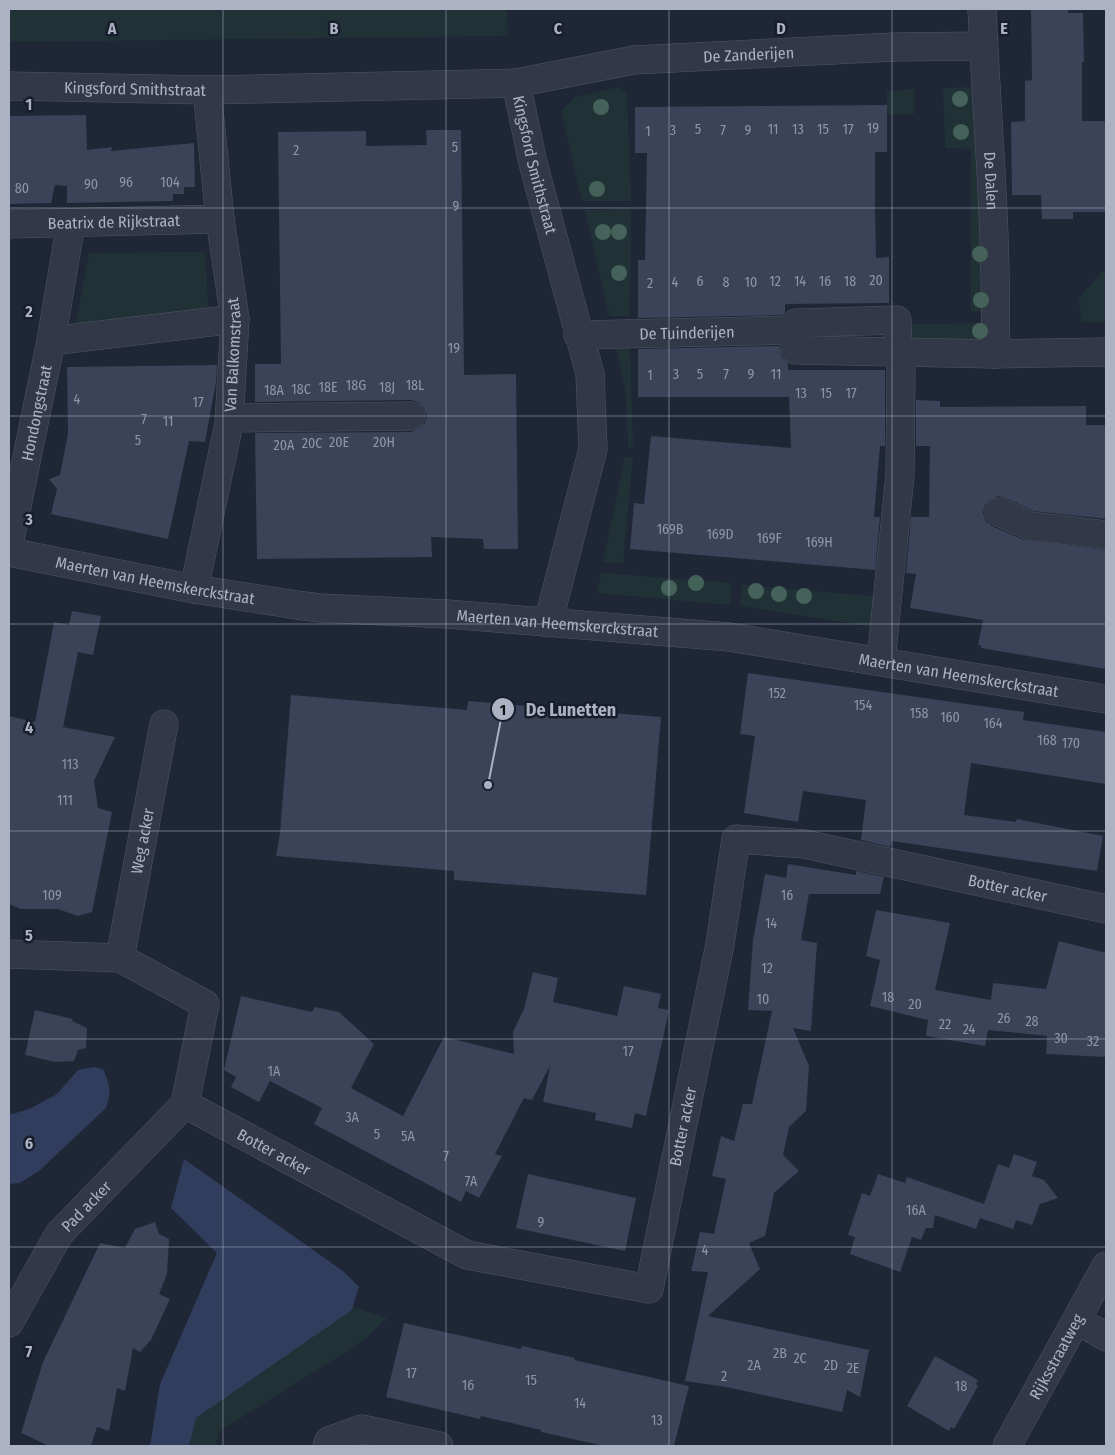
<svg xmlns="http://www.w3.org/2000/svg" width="1115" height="1455" font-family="'Fira Sans Condensed',sans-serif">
  <rect width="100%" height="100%" fill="#1f2636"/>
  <path fill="#213237" d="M 9,9 L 507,9 L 508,36 L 9,42 Z
    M 619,87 L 627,93 L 631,201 L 582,201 L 561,111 L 575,97 Z
    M 974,87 L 977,193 L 987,194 L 989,311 L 971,312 L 971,149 L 945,148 L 943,88 Z
    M 914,89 L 914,114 L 887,114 L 887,91 Z
    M 631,209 L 630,316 L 609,316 L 585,210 Z
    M 205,252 L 209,315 L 192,323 L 76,323 L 89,253 Z
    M 1102,272 L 1106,272 L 1106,322 L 1081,322 L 1079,298 Z
    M 989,323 L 990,340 L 902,341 L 902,324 Z
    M 630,342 L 633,447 L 628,447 L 626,394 L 615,343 Z
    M 625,457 L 633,457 L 623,563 L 603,562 Z
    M 601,573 L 732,583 L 730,605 L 597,593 Z
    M 742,585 L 882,597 L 879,628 L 740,606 Z
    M 353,1307 L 387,1318 L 362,1342 L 220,1431 L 215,1446 L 189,1446 L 196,1418 L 351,1310 Z"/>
  <path fill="#303d5c" d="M 94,1067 L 103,1069 C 110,1086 112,1090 106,1108 L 39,1171 L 20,1183 L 9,1184 L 9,1113 L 13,1114 L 31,1108 L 57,1094 L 78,1070 Z
    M 184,1159 L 343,1271 L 359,1287 L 352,1310 L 196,1418 L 189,1446 L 150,1446 L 160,1384 L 217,1253 L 171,1208 Z"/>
  <path fill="#3a4357" d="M 1031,9 L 1068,9 L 1068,13 L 1083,13 L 1084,62 L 1082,62 L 1082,121 L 1106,121 L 1106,212 L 1073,212 L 1073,219 L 1042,219 L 1041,195 L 1012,195 L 1011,122 L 1025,121 L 1025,81 L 1032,80 Z
    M 887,105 L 887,152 L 875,152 L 875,206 L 876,258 L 889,257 L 889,303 L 785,304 L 785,312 L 783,315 L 638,318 L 638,260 L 645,260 L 647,153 L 635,153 L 635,107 Z
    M 86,115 L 87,150 L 112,147 L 111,151 L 194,143 L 195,187 L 184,187 L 184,194 L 173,194 L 173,201 L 67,203 L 67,186 L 55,185 L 51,203 L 9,204 L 9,116 Z
    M 426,130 L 461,130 L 464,375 L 516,374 L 518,549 L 484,549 L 483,539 L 431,537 L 432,557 L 257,559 L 255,433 L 411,432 L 419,429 L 425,423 L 427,416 L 424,408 L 418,402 L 411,400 L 255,402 L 255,364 L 281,364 L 278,132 L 366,131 L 366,146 L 427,145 Z
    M 780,346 L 782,357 L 788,363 L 788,370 L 885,370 L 885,446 L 880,446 L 874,517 L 880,517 L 875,570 L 630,549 L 634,503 L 644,504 L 651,436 L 791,448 L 789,397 L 638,397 L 638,349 Z
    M 217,365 L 216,382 L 205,442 L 189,441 L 168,539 L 51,514 L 57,489 L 49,479 L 60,475 L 68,433 L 67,367 Z
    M 916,400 L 940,401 L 940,407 L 1086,406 L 1086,425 L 1106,425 L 1106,519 L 1034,511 L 1005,498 L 998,496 L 990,500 L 985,505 L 983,513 L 986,521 L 992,526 L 1024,540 L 1106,550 L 1106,669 L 981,648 L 981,645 L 978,645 L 983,620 L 910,608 L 916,574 L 906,573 L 911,517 L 929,517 L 930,446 L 916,446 Z
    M 72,611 L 101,616 L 93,655 L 78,652 L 63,727 L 115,737 L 94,781 L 98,808 L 112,812 L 92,912 L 78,916 L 58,909 L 21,909 L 9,904 L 9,716 L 35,722 L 54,622 L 69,625 Z
    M 748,673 L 1024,712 L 1023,720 L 1106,732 L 1106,784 L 971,763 L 964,815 L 1016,822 L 1017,819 L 1103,836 L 1097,871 L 892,841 L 890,847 L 861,840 L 866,800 L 803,791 L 798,822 L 744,813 L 755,736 L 740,734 Z
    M 291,695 L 467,710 L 468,701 L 661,717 L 646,895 L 454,880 L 454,871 L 276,856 L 280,833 Z
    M 788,864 L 856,875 L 856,871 L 884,877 L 880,894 L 809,894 L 801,940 L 817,943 L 811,1031 L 793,1028 L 809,1066 L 806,1111 L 789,1127 L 783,1155 L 799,1171 L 774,1193 L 765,1236 L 749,1243 L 760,1269 L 708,1316 L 869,1350 L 860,1397 L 847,1390 L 842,1412 L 726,1387 L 685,1381 L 708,1272 L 691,1271 L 700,1232 L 714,1234 L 726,1179 L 712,1176 L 721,1136 L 734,1141 L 743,1104 L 752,1104 L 772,1011 L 748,1010 L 753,940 L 765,874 L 786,878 Z
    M 876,910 L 950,923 L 935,990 L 991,1000 L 993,983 L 1046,989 L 1059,941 L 1106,953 L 1106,1057 L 1046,1054 L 1047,1036 L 988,1030 L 985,1046 L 926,1036 L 928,1020 L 870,1006 L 880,960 L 866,956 Z
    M 533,972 L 558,978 L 553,1002 L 617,1016 L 624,986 L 661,994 L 658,1008 L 669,1010 L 646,1116 L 635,1113 L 632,1128 L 595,1120 L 596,1113 L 543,1102 L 550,1066 L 532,1100 L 524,1098 L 495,1154 L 502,1156 L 479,1198 L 466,1191 L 461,1202 L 314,1124 L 322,1108 L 270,1081 L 259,1102 L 231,1087 L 236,1077 L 224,1070 L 241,996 L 312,1012 L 315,1007 L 339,1012 L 374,1044 L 351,1088 L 403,1116 L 444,1037 L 514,1054 L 513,1032 L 524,1009 Z
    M 35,1010 L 73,1019 L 72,1021 L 87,1028 L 86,1048 L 78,1050 L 74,1061 L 55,1062 L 25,1055 Z
    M 1014,1154 L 1037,1162 L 1032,1176 L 1044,1180 L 1058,1198 L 1040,1204 L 1032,1225 L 1016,1220 L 1013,1229 L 980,1218 L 976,1229 L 935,1215 L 933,1228 L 926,1228 L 921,1240 L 912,1237 L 900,1272 L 850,1254 L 855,1237 L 848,1235 L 862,1193 L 870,1196 L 878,1174 L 905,1183 L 907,1177 L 984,1204 L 998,1164 L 1009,1168 Z
    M 528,1174 L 636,1198 L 625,1251 L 516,1228 Z
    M 155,1222 L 159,1234 L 169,1239 L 167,1274 L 159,1294 L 170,1299 L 151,1340 L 140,1352 L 133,1348 L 125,1391 L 117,1388 L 109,1431 L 97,1427 L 91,1446 L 49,1446 L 21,1433 L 43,1362 L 100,1243 L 125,1248 L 135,1229 Z
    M 404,1323 L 521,1349 L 522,1346 L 575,1358 L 574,1360 L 689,1386 L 674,1446 L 604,1446 L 541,1432 L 541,1430 L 481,1416 L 480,1419 L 386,1397 Z
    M 935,1356 L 978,1380 L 976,1384 L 978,1386 L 954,1429 L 951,1427 L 949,1431 L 907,1406 Z"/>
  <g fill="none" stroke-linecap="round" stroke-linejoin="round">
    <defs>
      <g id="minor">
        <path id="s1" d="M 982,9 C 987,124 998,238 995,354"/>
        <path id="s2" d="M 516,83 L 634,60 L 894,47 L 983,46"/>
        <path id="s3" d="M 9,86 L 207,90 L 516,83 L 533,163 L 590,374 L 593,449 L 548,623"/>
        <path id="s4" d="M 9,224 L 220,219"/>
        <path d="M 796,330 L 796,323 L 897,320 L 898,353 L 901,368 L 900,475 L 881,661"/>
        <path id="s5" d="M 578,335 L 796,330 L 796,350 L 995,354 L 1106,352"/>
        <path d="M 51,341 L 235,319"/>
        <path d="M 230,418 L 411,416"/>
        <path d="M 999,512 L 1030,526 L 1106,535"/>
        <path id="s6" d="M 9,544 L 51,341 L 71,223"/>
        <path id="s7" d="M 9,552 L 194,589 L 297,605 L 320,608 L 447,614 L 729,637 L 1106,699"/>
        <path id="s8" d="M 194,589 L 229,423 L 235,319 L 220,219 L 207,90"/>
        <path d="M 9,954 L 120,958 L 205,1004 L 185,1104"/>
        <path id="s9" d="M 120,958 L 164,724"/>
        <path id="s10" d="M 185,1104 L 467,1255 L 649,1289 L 720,944 L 736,839 L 804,844 L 1106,909"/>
        <path d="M 1077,1320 L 1106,1337"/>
        <path id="s11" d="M 9,1323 L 59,1234 L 185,1104"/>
        <path d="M 327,1446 L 329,1441 L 362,1429 L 439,1446"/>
        <path id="s12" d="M 1007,1446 L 1106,1266"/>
      </g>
    </defs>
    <use href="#minor" stroke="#505565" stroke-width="29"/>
    <use href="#minor" stroke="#323847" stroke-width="28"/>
  </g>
  <g fill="#446259">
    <circle cx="960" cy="99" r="8"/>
    <circle cx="601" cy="107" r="8"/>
    <circle cx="961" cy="132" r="8"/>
    <circle cx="597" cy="189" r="8"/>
    <circle cx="603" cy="232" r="8"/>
    <circle cx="619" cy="232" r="8"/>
    <circle cx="980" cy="254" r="8"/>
    <circle cx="619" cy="273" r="8"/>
    <circle cx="981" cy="300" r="8"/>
    <circle cx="980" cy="331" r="8"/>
    <circle cx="696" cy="583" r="8"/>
    <circle cx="669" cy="588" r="8"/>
    <circle cx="756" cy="591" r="8"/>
    <circle cx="779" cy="594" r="8"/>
    <circle cx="804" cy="596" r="8"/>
  </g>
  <path fill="none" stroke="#acb2c4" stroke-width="1" stroke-opacity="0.55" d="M 223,9 L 223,1446M 446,9 L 446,1446M 669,9 L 669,1446M 892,9 L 892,1446M 9,208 L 1106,208M 9,416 L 1106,416M 9,624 L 1106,624M 9,831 L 1106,831M 9,1039 L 1106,1039M 9,1247 L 1106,1247"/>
  <g text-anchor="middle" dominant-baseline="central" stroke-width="5" stroke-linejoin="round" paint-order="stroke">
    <g font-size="14" fill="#9096a9">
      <text x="873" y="128">19</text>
      <text x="698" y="129">5</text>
      <text x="773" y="129">11</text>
      <text x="798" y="129">13</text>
      <text x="823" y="129">15</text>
      <text x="848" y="129">17</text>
      <text x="673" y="130">3</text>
      <text x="723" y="130">7</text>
      <text x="748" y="130">9</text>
      <text x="648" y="131">1</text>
      <text x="455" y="147">5</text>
      <text x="296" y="150">2</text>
      <text x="126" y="182">96</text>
      <text x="170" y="182">104</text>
      <text x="91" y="184">90</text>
      <text x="22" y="188">80</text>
      <text x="456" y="206">9</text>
      <text x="876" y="280">20</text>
      <text x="700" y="281">6</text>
      <text x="775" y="281">12</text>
      <text x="800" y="281">14</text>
      <text x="825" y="281">16</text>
      <text x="850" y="281">18</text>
      <text x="675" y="282">4</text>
      <text x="726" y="282">8</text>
      <text x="751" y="282">10</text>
      <text x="650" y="283">2</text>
      <text x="454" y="348">19</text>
      <text x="676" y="374">3</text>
      <text x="700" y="374">5</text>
      <text x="726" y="374">7</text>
      <text x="751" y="374">9</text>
      <text x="776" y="374">11</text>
      <text x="650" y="375">1</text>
      <text x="356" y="385">18G</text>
      <text x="415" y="385">18L</text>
      <text x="328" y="387">18E</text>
      <text x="387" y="387">18J</text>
      <text x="301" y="389">18C</text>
      <text x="274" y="390">18A</text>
      <text x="801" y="393">13</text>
      <text x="826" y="393">15</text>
      <text x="851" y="393">17</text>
      <text x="77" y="399">4</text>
      <text x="198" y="402">17</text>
      <text x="144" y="419">7</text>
      <text x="168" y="421">11</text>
      <text x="138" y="440">5</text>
      <text x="339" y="442">20E</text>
      <text x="384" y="442">20H</text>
      <text x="312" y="443">20C</text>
      <text x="284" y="445">20A</text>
      <text x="670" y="529">169B</text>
      <text x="720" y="534">169D</text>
      <text x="769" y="538">169F</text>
      <text x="819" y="542">169H</text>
      <text x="777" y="693">152</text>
      <text x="863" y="705">154</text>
      <text x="919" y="713">158</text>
      <text x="950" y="717">160</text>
      <text x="993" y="723">164</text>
      <text x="1047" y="740">168</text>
      <text x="1071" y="743">170</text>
      <text x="70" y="764">113</text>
      <text x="65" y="800">111</text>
      <text x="52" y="895">109</text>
      <text x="787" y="895">16</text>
      <text x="771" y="923">14</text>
      <text x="767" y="968">12</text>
      <text x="888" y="997">18</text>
      <text x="763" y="999">10</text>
      <text x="915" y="1004">20</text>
      <text x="1004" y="1018">26</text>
      <text x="1032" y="1021">28</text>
      <text x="945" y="1024">22</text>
      <text x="969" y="1029">24</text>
      <text x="1061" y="1038">30</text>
      <text x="1093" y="1041">32</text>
      <text x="628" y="1051">17</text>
      <text x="274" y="1071">1A</text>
      <text x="352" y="1117">3A</text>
      <text x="377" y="1134">5</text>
      <text x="408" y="1136">5A</text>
      <text x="446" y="1156">7</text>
      <text x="471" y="1181">7A</text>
      <text x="916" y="1210">16A</text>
      <text x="541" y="1222">9</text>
      <text x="705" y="1250">4</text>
      <text x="780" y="1353">2B</text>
      <text x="800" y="1358">2C</text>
      <text x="754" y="1365">2A</text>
      <text x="831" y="1365">2D</text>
      <text x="853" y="1368">2E</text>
      <text x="411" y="1373">17</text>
      <text x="724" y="1376">2</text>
      <text x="531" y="1380">15</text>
      <text x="468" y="1385">16</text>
      <text x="961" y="1386">18</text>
      <text x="580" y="1403">14</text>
      <text x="657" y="1420">13</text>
    </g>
    <g font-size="16" fill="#acb2c4" stroke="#181d2b">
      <text stroke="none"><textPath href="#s2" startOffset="235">De Zanderijen</textPath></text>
      <text stroke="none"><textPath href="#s3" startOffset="126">Kingsford Smithstraat</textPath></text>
      <text stroke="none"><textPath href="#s3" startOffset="591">Kingsford Smithstraat</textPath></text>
      <text stroke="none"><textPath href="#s1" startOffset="172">De Dalen</textPath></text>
      <text stroke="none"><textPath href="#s4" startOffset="105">Beatrix de Rijkstraat</textPath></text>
      <text stroke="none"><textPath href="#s5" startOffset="109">De Tuinderijen</textPath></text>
      <text stroke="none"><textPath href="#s8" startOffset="238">Van Balkomstraat</textPath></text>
      <text stroke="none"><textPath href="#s6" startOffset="134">Hondongstraat</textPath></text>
      <text stroke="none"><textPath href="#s7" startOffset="149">Maerten van Heemskerckstraat</textPath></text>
      <text stroke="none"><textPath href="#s7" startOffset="554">Maerten van Heemskerckstraat</textPath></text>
      <text stroke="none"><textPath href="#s7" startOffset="959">Maerten van Heemskerckstraat</textPath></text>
      <text stroke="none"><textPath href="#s9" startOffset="119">Weg acker</textPath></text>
      <text stroke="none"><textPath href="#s10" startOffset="1240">Botter acker</textPath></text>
      <text stroke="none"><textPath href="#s10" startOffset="671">Botter acker</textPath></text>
      <text stroke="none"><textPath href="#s10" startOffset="101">Botter acker</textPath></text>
      <text stroke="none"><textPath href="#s11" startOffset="141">Pad acker</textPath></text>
      <text stroke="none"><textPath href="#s12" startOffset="102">Rijksstraatweg</textPath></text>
    </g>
  </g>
  <g font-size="16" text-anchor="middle" font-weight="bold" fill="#acb2c4" stroke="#181d2b" stroke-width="5" stroke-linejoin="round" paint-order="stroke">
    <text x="112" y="34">A</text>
    <text x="334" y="34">B</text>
    <text x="558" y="34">C</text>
    <text x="781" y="34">D</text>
    <text x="1004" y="34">E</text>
    <text x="29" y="110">1</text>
    <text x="29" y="317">2</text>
    <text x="29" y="525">3</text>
    <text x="29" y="733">4</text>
    <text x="29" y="941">5</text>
    <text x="29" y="1149">6</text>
    <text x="29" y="1357">7</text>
  </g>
  <path fill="none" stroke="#acb2c4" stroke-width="2" d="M488 785L503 709"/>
  <g fill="#acb2c4" stroke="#181d2b" stroke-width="2">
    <circle cx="488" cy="785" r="5"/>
    <circle cx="503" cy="709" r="12"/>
  </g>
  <g font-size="15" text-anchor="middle" font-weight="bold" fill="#111">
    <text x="503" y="715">1</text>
  </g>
  <g font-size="18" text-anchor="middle" font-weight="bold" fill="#acb2c4" stroke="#181d2b" stroke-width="5" stroke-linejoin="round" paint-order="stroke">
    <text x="571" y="716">De Lunetten</text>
  </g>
  <rect width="1115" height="1455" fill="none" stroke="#acb2c4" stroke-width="20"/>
</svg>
